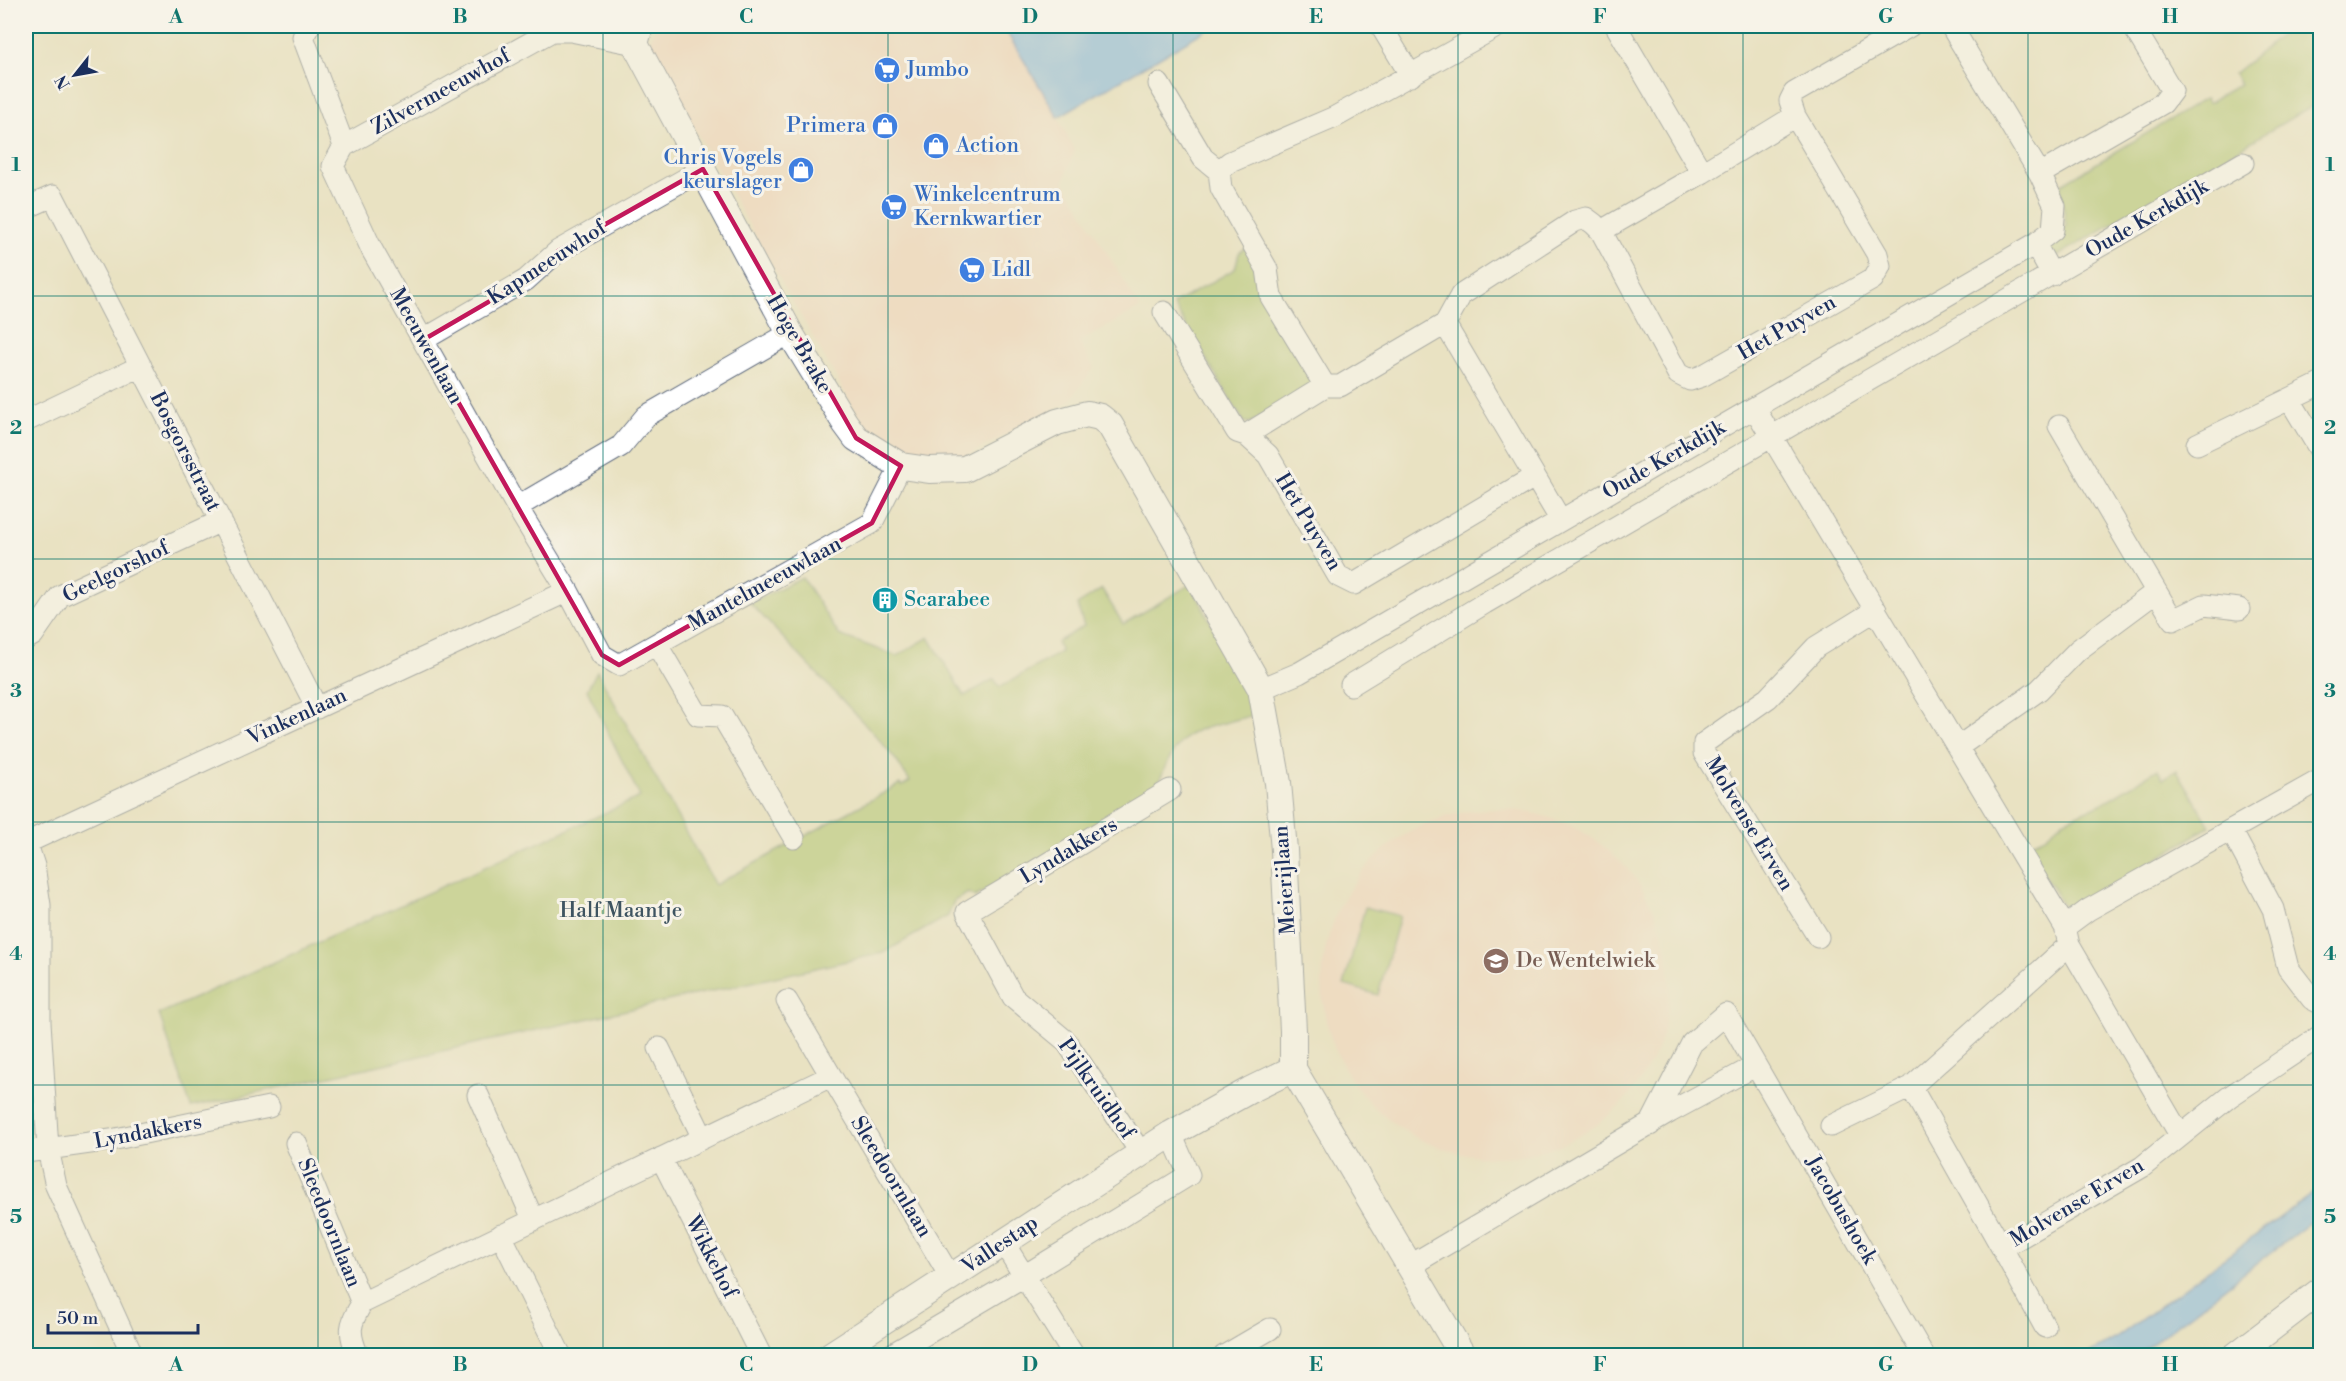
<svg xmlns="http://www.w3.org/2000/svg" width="2346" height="1381" font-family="'Libre Bodoni',serif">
  <rect width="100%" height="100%" fill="#f7f3e8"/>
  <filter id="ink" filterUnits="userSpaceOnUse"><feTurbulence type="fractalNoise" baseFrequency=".0167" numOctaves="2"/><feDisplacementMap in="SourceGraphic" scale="12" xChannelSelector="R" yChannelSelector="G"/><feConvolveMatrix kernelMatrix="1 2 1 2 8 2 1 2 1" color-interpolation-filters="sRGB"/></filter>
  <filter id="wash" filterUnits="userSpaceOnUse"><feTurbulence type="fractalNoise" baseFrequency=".008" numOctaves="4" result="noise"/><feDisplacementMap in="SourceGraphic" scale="24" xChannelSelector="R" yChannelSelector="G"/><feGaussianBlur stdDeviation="1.35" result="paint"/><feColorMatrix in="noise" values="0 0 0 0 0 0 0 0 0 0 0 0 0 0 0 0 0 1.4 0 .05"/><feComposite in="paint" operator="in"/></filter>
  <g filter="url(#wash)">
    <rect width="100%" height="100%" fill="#e9e2c2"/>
    <path fill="#f3d4bf" d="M 657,26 L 1003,26 L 1058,117 L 1075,150 L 1064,181 L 1140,308 L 1080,342 L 1094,368 L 1070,401 L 961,459 L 915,458 L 869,435 L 647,46 Z
      M1322 983a174 174 0 1 1 348 0a174 174 0 1 1-348 0Z"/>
    <path fill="#a9c369" stroke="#627964" stroke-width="1.5" d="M 2292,26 L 2320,26 L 2320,101 L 2051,260 L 2042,242 L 2066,226 L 2060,185 L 2206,98 L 2208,103 L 2240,84 L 2234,74 Z
      M 1247,247 L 1311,377 L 1311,387 L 1250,423 L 1244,422 L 1173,304 L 1235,269 L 1239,253 Z
      M 802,577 L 839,635 L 897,656 L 929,637 L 964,696 L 994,679 L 1000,687 L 1061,652 L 1057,642 L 1084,626 L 1077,605 L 1102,589 L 1123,624 L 1191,584 L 1246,691 L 1254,715 L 1198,730 C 1174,742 1169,760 1158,783 L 1162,789 L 975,897 L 968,893 L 954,901 L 948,916 L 883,953 L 191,1107 L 159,1014 L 640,797 L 587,690 L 597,671 L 715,885 L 900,784 L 902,786 L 910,781 L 896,760 L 876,736 L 750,603 Z
      M 2158,769 L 2163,779 L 2177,770 L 2210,826 L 2082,906 L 2072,909 L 2063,905 L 2025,845 L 2045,836 L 2063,821 L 2103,803 Z
      M 1365,907 L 1400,916 L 1378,995 L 1344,985 Z"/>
    <path fill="#77b3e9" stroke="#4971a4" stroke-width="1.5" d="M 1003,26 L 1213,26 L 1058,117 Z
      M 2320,1188 L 2320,1215 L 2137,1355 L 2085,1355 L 2116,1338 Z"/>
  </g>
  <g filter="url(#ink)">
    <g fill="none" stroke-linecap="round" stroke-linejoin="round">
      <defs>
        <path id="minor" d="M 309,26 L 303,37 L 344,146 L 333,166 L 372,250 L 517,507 L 568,591 L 602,655 L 619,665 L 872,523 L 901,466
          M 1381,26 L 1411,76
          M 1616,26 L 1702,173 L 1795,116 L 1790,101 L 1794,93 L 1910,26
          M 1951,26 L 2040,174
          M 1159,84 L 1203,158 L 1219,171 L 1221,188 L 1267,269 L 1271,297 L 1325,386
          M 344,146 L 552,31 L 571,31 L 635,44
          M 1219,171 L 1230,162 L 1335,117 L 1498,26
          M 26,208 L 53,196 L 317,708
          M 1601,231 L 1702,173
          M 2035,244 L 2053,230 L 2055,206 L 2040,174 L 2163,103 L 2172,91 L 2133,26
          M 1164,312 L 1237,432 L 1246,435 L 1268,455 L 1338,576 L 1354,584 L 1534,477
          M 1445,324 L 1560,519
          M 423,340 L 526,280 L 558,251 L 703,169
          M 2290,400 L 2320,450
          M 1755,409 L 2065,927 L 2088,910 L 2320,780
          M 26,421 L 141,366
          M 2059,426 L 2173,620 L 2204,605 L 2239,609
          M 1246,435 L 1325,386 L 1340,386 L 1445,324 L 1461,295 L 1575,221 L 1586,218 L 1594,224 L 1601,231 L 1678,374 L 1690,380 L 1702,376 L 1873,279 L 1880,266 L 1877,254 L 1795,116
          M 2197,444 L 2320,384
          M 517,507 L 621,446 L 646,416 L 790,333
          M 26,639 L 33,635 L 60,596 L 221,521
          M 657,645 L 698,715 L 722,716 L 794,838
          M 1351,685 L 1485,603 L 2243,163
          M 1261,689 L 1299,673 C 1544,529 1790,388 2035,244 L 2052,275
          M 1958,747 L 2039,690 L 2078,650 L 2156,592
          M 2231,830 L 2273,909 L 2288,968 L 2312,999 L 2320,1003
          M 26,841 L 34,866 L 40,905 L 40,1022 L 48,1149 L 56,1186 L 133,1356
          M 26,843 L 568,591
          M 2065,927 L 2069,945 L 2180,1135
          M 1818,937 L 1704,753 L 1704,743 L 1768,698 L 1816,647 L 1876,610
          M 787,1001 L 831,1076
          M 659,1048 L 703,1138
          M 1911,1087 L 2069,945
          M 478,1095 L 533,1219
          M 1650,1125 L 1692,1043 L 1726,1014 L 1924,1356
          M 1831,1126 L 1911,1087 L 2002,1248 L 2142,1167 L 2229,1097 L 2320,1036
          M 296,1143 L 362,1303 C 349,1325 348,1332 358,1356
          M 26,1152 L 111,1140 L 269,1107
          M 1141,1153 L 1066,1041 L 1013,997 L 967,912 L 1170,790
          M 661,1158 L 761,1356
          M 501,1235 L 561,1356
          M 1003,1242 L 1074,1356
          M 2002,1248 L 2045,1327
          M 1411,1265 L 1670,1112 L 1755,1066
          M 362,1303 L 831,1076 L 951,1278
          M 889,1356 L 1024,1276 L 1189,1175 L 1171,1134
          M 1224,1356 L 1270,1329"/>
        <path id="tertiary" d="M 640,26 L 635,44 L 790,333 L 845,423 L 856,438 L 901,466 L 929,470 L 965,469 L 1057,422 L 1087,414 L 1100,417 L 1110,425 L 1261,689 L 1278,783 L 1284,850 L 1293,1031 L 1293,1069 L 1463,1356
          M 829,1356 L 1171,1134 L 1250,1090 L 1293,1069
          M 2235,1356 L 2320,1291"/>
      </defs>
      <use href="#minor" stroke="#636e81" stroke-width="23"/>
      <use href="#tertiary" stroke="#636e81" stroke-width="28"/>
      <use href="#minor" stroke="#fff" stroke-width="21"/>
      <use href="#tertiary" stroke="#fff" stroke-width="26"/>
    </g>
  </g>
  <path d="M0 0H2346V1381H0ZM 703,169 L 856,438 L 901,466 L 872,523 L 619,665 L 602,655 L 423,340 L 526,280 L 558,251 Z" fill="#e9e2c2" fill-opacity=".55" fill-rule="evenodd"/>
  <path fill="none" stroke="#c2185b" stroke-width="4.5" stroke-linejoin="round" d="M 703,169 L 856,438 L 901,466 L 872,523 L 619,665 L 602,655 L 423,340 L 526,280 L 558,251 Z"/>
  <path fill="none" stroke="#0f766e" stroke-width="1.5" stroke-opacity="0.55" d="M 318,26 L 318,1356M 603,26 L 603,1356M 888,26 L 888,1356M 1173,26 L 1173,1356M 1458,26 L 1458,1356M 1743,26 L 1743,1356M 2028,26 L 2028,1356M 26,296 L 2320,296M 26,559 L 2320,559M 26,822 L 2320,822M 26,1085 L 2320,1085"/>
  <defs>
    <symbol id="supermarket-disc" viewBox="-11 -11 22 22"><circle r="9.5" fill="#3f7fe0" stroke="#f7f3e8"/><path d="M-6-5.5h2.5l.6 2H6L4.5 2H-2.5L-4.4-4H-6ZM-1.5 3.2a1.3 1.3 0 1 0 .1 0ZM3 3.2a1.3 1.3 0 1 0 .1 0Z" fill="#fff"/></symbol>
    <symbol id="shop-disc" viewBox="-11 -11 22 22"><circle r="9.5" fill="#3f7fe0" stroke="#f7f3e8"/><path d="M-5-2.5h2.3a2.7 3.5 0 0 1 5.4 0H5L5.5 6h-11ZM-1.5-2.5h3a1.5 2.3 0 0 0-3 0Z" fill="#fff"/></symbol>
    <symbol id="building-disc" viewBox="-11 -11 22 22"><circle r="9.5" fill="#0f9aa8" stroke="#f7f3e8"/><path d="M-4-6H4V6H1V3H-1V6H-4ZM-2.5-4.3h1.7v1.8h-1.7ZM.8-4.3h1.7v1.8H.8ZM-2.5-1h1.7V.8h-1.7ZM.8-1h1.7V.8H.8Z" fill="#fff"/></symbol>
    <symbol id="school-disc" viewBox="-11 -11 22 22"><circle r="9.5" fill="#8d6e63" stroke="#f7f3e8"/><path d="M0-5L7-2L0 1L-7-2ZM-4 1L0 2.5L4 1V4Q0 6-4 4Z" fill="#fff"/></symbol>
  </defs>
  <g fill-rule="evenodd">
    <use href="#supermarket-disc" x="872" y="55" width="30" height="30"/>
    <use href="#shop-disc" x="870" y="111" width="30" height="30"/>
    <use href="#shop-disc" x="921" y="131" width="30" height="30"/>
    <use href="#shop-disc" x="786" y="155" width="30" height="30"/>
    <use href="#supermarket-disc" x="879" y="192" width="30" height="30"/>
    <use href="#supermarket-disc" x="957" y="255" width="30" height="30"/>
    <use href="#building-disc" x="870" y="585" width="30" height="30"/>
    <use href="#school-disc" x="1481" y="946" width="30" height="30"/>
  </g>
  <g text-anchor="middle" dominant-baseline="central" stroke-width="6" stroke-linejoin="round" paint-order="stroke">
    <g font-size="21" fill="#366cbe" stroke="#f7f3e8" text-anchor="start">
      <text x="906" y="70">Jumbo</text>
      <text x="866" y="126" text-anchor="end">Primera</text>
      <text x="956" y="146">Action</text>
      <text x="782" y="158" text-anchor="end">Chris Vogels<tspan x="782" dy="24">keurslager</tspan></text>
      <text x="914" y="195">Winkelcentrum<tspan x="914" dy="24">Kernkwartier</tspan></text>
      <text x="992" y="270">Lidl</text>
    </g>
    <g font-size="21" fill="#1b2f5e" stroke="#f7f3e8">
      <text transform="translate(441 92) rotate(-29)">Zilvermeeuwhof</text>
      <text transform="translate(2147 219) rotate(-30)">Oude Kerkdijk</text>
      <text transform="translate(547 263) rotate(-33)">Kapmeeuwhof</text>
      <text transform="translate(1787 328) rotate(-30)">Het Puyven</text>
      <text transform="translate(799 344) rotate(60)">Hoge Brake</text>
      <text transform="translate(426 346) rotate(61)">Meeuwenlaan</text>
      <text transform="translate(185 452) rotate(63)">Bosgorsstraat</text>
      <text transform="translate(1664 460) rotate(-30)">Oude Kerkdijk</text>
      <text transform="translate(1308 522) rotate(59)">Het Puyven</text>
      <text transform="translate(116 572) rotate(-26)">Geelgorshof</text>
      <text transform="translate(765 584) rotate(-29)">Mantelmeeuwlaan</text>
      <text transform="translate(297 717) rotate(-25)">Vinkenlaan</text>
      <text transform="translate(1749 824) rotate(59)">Molvense Erven</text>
      <text transform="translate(1069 851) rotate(-31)">Lyndakkers</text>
      <text transform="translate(1285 880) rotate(-94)">Meierijlaan</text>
      <text transform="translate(1096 1089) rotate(55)">Pijlkruidhof</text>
      <text transform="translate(148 1132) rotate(-11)">Lyndakkers</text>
      <text transform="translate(891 1177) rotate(59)">Sleedoornlaan</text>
      <text transform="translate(2077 1203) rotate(-31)">Molvense Erven</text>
      <text transform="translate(1841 1210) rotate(60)">Jacobushoek</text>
      <text transform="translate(329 1223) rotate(68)">Sleedoornlaan</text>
      <text transform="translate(1000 1245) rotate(-34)">Vallestap</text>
      <text transform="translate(711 1257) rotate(63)">Wikkehof</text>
    </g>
    <g font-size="21" fill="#0d838f" stroke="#f7f3e8" text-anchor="start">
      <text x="904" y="600">Scarabee</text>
    </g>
    <g font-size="21" fill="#3e5461" stroke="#f7f3e8">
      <text x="621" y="911">Half Maantje</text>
    </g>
    <g font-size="21" fill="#785e54" stroke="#f7f3e8" text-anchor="start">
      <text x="1516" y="961">De Wentelwiek</text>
    </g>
  </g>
  <rect width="2346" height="1381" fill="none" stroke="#f7f3e8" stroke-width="66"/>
  <g transform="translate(75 75) rotate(239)" stroke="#f7f3e8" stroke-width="4.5" paint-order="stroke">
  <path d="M0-4.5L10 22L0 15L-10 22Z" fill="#1b2f5e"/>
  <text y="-9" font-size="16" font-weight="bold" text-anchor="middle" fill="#1b2f5e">N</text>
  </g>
  <path d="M48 1324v9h150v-9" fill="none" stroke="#1b2f5e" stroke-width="3"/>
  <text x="57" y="1324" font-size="18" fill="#1b2f5e" stroke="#f7f3e8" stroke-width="4.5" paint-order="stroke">50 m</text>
  <rect x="33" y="33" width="2280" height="1315" fill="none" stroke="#0f766e" stroke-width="2"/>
  <g font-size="20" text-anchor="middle" font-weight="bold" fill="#0f766e">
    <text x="176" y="23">A</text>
    <text x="460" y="23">B</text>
    <text x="746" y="23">C</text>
    <text x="1030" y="23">D</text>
    <text x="1316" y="23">E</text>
    <text x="1600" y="23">F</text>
    <text x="1886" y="23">G</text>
    <text x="2170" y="23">H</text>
    <text x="16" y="171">1</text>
    <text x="2330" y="171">1</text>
    <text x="16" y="434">2</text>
    <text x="2330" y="434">2</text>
    <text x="16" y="697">3</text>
    <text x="2330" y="697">3</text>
    <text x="16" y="960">4</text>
    <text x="2330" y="960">4</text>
    <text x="16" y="1223">5</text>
    <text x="2330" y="1223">5</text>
    <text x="176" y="1371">A</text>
    <text x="460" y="1371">B</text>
    <text x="746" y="1371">C</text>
    <text x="1030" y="1371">D</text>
    <text x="1316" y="1371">E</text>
    <text x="1600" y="1371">F</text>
    <text x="1886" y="1371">G</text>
    <text x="2170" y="1371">H</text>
  </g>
</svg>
